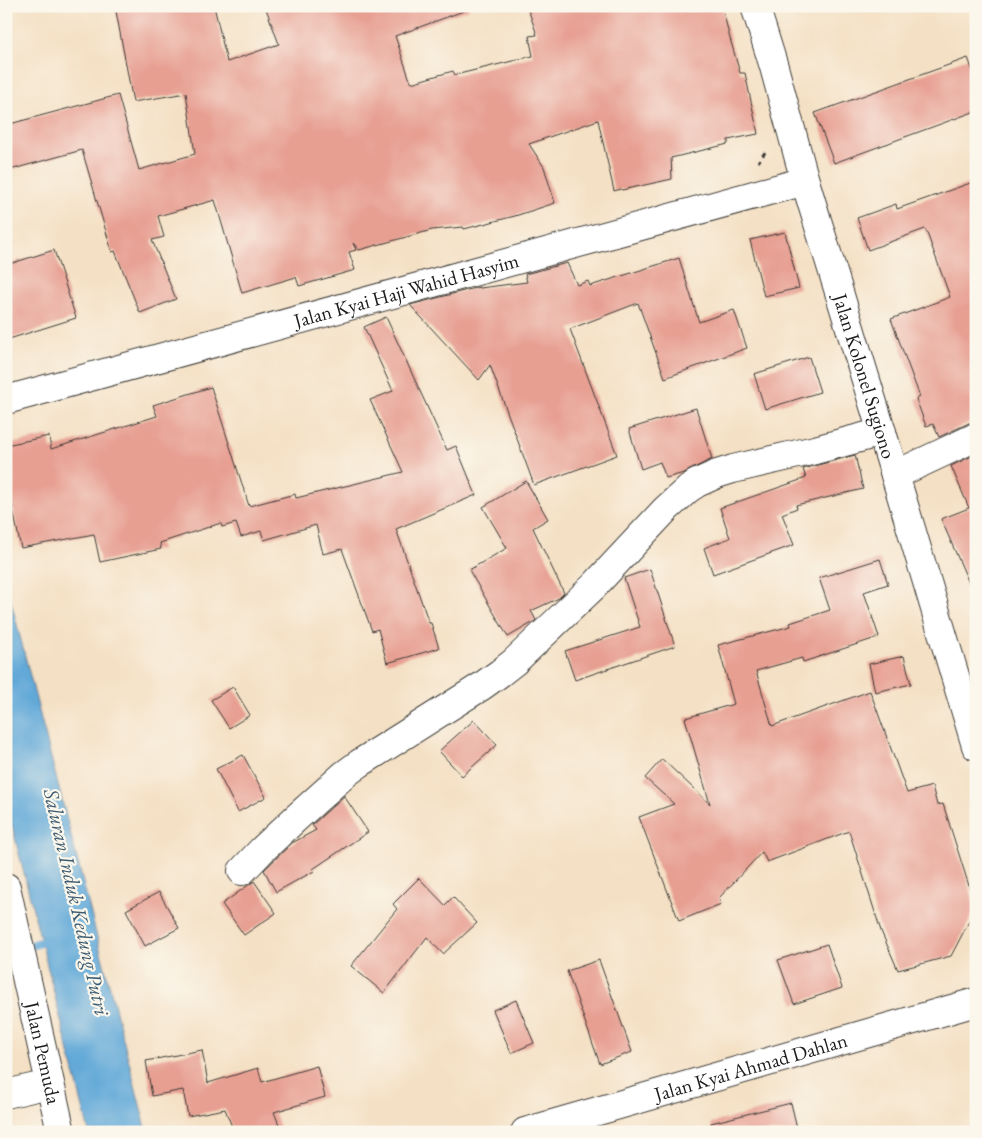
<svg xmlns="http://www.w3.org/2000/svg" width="982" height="1138" font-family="'EB Garamond',serif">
  <rect width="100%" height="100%" fill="#fbf7ec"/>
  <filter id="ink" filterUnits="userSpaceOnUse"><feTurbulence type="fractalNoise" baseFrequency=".02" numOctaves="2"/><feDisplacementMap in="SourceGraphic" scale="10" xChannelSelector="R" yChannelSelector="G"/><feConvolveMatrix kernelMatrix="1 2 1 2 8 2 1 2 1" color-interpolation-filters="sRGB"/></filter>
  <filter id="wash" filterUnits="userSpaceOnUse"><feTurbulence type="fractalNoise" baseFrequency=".0096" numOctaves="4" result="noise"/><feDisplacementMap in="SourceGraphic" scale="20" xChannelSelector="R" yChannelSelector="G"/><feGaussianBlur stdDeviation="1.12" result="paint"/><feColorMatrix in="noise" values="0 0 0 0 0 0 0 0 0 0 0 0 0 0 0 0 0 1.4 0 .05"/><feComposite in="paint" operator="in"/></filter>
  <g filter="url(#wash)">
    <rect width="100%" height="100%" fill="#f4e0c4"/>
    <path fill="#62a9d8" stroke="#3f627a" d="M 6,582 L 147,1132 L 89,1132 L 6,802 Z"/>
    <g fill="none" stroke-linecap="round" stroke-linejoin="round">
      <path stroke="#62a9d8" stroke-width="9" d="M 6,953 L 52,939"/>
    </g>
    <g id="blocks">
      <path fill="#e79f92" d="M 115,6 L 214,6 L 227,62 L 279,44 L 265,6 L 468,6 L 469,9 L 395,36 L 411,83 L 453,71 L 455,75 L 533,56 L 529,36 L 537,35 L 527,6 L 722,6 L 729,35 L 740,73 L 745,73 L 758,134 L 728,140 L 728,144 L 671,158 L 672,179 L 622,190 L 621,189 L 614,191 L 598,120 L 529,144 L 544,167 L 555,203 L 515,216 L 464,229 L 463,227 L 432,230 L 359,250 L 353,243 L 356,250 L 349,252 L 355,270 L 299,286 L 296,277 L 242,293 L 215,200 L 158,216 L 164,237 L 152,240 L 176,299 L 140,313 L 115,251 L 112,252 L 82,150 L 6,171 L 6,125 L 118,95 L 139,170 L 195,154 L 186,93 L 133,102 Z
        M 968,58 L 976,79 L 976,111 L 834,163 L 815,113 Z
        M 976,181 L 976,422 L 969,423 L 939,437 L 933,424 L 926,426 L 916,399 L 920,397 L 891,319 L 950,297 L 927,233 L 925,229 L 868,250 L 857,218 L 896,204 L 897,209 Z
        M 785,232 L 799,288 L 764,296 L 750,240 Z
        M 54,250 L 76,318 L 6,340 L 6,265 Z
        M 679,258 L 699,322 L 734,310 L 747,348 L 665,378 L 638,303 L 570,329 L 617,455 L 534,485 L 490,365 L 479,380 L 410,305 L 479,287 L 480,288 L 527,282 L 525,274 L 567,263 L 577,285 L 588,281 L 590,286 Z
        M 386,317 L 447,450 L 456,446 L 476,495 L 396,529 L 429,623 L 431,623 L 439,648 L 387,663 L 378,629 L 372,631 L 342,549 L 323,554 L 316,525 L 264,540 L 261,531 L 241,537 L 236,523 L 222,527 L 221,523 L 160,543 L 161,549 L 100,562 L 94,534 L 21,548 L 6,477 L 6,445 L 49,436 L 51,449 L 157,416 L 153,405 L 211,387 L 249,506 L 295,494 L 296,498 L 403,472 L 370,400 L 393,391 L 364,327 Z
        M 809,357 L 820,392 L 765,409 L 754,374 Z
        M 696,408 L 712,459 L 684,473 L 666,478 L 660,462 L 641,469 L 629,429 Z
        M 976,454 L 976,599 L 941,519 L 969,508 L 951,466 Z
        M 855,455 L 863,489 L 796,505 L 797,508 L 782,514 L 794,545 L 713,574 L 704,548 L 730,538 L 720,508 L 806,478 L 803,469 Z
        M 526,481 L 548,519 L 533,528 L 564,593 L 559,598 L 531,611 L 536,620 L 532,623 L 508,637 L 469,570 L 507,548 L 483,507 Z
        M 880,559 L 888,584 L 864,592 L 879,637 L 803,662 L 802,658 L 756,671 L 772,726 L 870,691 L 907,793 L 932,786 L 937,805 L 943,804 L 976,908 L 951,956 L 898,970 L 881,931 L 849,831 L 767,862 L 762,852 L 719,898 L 721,904 L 679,921 L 639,817 L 674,804 L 645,778 L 662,759 L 710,804 L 685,718 L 734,704 L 718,645 L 791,626 L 790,623 L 830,610 L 819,578 Z
        M 650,569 L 675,646 L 575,680 L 565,651 L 640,627 L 624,578 Z
        M 904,656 L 911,684 L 875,692 L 869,664 Z
        M 233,687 L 250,715 L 229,728 L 211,700 Z
        M 474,720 L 497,745 L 462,776 L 439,751 Z
        M 243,755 L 266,797 L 238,812 L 216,769 Z
        M 344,796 L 368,832 L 313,869 L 314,871 L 276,892 L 264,870 L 292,843 L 316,830 L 312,825 Z
        M 419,878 L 445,905 L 453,897 L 477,923 L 443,954 L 427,937 L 384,993 L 351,966 L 397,909 L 393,904 Z
        M 254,881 L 276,913 L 244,935 L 222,904 Z
        M 159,892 L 179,928 L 145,946 L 126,910 Z
        M 827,944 L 842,988 L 794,1004 L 778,960 Z
        M 599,960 L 632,1052 L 600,1064 L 567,971 Z
        M 516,1000 L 534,1043 L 511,1053 L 493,1010 Z
        M 202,1050 L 208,1083 L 258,1068 L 262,1082 L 317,1066 L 325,1097 L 274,1112 L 282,1132 L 234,1132 L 225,1109 L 188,1116 L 183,1090 L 152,1096 L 146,1061 Z
        M 791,1103 L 798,1132 L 712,1132 L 711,1123 Z"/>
    </g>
  </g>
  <g filter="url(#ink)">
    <use href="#blocks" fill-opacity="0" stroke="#3c3935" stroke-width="1"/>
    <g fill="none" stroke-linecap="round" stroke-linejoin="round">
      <defs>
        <g id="minor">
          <path id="s1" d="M 755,6 L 774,67 L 805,181 L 895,475 L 976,746"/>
          <path id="s2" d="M 6,400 L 805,181"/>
          <path d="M 895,475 L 976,437"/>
          <path d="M 242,871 L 262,850 L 295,819 L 345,774 L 360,763 L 482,686 L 500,673 L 514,662 L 594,586 L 666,509 L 688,489 L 697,483 L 717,474 L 733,469 L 815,450 L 882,432"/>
          <path id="s3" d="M 6,887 L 61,1132"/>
          <path d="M 6,1094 L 49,1084"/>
          <path id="s4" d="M 525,1132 L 976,1002"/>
        </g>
      </defs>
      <use href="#minor" stroke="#3c3935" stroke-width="30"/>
      <path stroke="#3c3935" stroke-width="3" stroke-dasharray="4 4" stroke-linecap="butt" d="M 758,162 L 766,151"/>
      <use href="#minor" stroke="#fff" stroke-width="28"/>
    </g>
  </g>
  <g text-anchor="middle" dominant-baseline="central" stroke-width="4.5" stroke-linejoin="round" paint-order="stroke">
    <g font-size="20" fill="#1c1c1c" stroke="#fbf7ec">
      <text stroke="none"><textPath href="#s2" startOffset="415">Jalan Kyai Haji Wahid Hasyim</textPath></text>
      <text stroke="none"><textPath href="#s1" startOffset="386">Jalan Kolonel Sugiono</textPath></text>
      <text stroke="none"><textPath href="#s3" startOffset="170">Jalan Pemuda</textPath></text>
      <text stroke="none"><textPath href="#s4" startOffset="235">Jalan Kyai Ahmad Dahlan</textPath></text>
    </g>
    <g font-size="21" font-style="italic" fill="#3c5b71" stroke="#fbf7ec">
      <text transform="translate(77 902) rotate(77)">Saluran Induk Kedung Putri</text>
    </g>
  </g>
  <rect width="982" height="1138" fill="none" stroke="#fbf7ec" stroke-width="25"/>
</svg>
